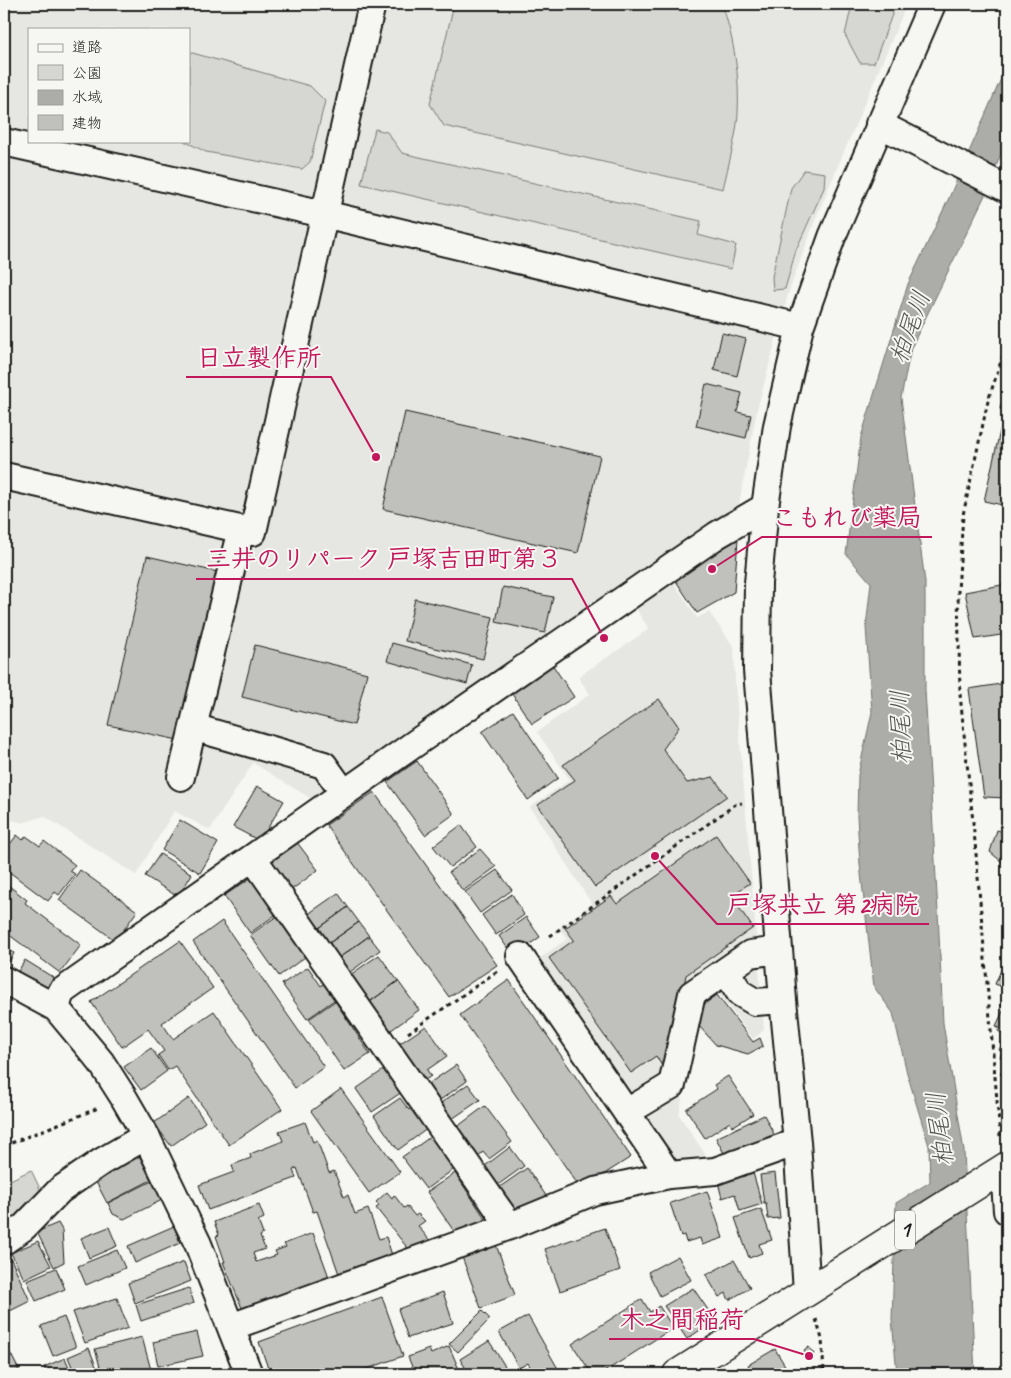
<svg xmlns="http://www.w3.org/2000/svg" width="1011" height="1378" font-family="Caveat,'Klee One',sans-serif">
  <rect width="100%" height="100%" fill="#f6f6f2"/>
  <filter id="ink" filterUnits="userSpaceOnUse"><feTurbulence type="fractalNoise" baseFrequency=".02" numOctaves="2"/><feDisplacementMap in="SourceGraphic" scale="10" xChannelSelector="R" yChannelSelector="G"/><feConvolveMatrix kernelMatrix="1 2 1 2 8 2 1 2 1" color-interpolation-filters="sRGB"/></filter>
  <g filter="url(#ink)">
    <path fill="#e6e6e2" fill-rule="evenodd" d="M 4,4 L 907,4 L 817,215 L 789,291 L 757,410 L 739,504 L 315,801 L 253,763 L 210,830 L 174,811 L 136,875 L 44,816 L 22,823 L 4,817 ZM 29,29 L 189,29 L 189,141 L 29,141 Z
      M 672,580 L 697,618 L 709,612 L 734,647 L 735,682 L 764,1030 L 753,1039 L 717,991 L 699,1003 L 679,1115 L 709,1160 L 682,1165 L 669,1160 L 538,972 L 540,958 L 567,939 L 559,928 L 592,904 L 530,807 L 570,780 L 537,732 L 590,694 L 578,677 L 649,629 L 633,604 Z"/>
    <path fill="#d6d6d2" stroke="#797977" d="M 454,4 L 722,4 C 734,39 740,76 738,113 C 737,135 728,166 723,189 L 444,126 L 430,104 Z
      M 852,4 L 896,4 L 874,63 L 860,63 L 845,35 Z
      M 189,52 L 310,86 L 325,101 L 310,162 L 302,169 L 206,152 L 184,141 L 189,141 Z
      M 375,129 L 387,132 L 402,153 L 701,221 L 698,235 L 736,245 L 731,269 L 361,184 Z
      M 804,170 L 825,173 L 824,188 L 796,250 L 785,289 L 773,290 L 772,277 L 791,188 Z
      M 31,1170 L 42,1193 L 4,1228 L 4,1183 Z"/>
    <path fill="#acaca9" stroke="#727271" d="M 1007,65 L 1007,138 L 986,193 L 911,348 L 901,398 L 925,582 L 925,690 L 938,912 L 943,1023 L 964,1151 L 975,1374 L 897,1374 L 892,1319 L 896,1203 L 930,1182 L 929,1146 L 907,1073 L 893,1013 L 874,987 L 860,865 L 857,816 L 858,775 L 872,712 L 866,627 L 871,583 L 846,554 L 861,437 L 908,284 L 948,200 Z"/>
    <path fill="#c0c0bd" stroke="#1c1c1c" d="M 722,333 L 746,339 L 737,376 L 714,370 Z
      M 1007,379 L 1007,411 L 1000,409 Z
      M 706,384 L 742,393 L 737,412 L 751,415 L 746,438 L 696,426 Z
      M 405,412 L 600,456 L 578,553 L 383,509 Z
      M 1002,422 L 1007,423 L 1007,506 L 984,501 Z
      M 738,539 L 734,592 L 697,613 L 674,578 Z
      M 147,556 L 217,572 L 178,740 L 108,725 Z
      M 1007,584 L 1007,634 L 975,639 L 965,592 Z
      M 503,587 L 553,597 L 545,633 L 496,622 Z
      M 415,599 L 493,617 L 483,659 L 405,641 Z
      M 392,643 L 472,665 L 467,684 L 387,661 Z
      M 255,645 L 367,673 L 354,725 L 242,697 Z
      M 552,664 L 574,697 L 532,724 L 510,691 Z
      M 1007,683 L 1007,798 L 984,797 L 969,689 Z
      M 659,699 L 679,727 L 663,749 L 687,783 L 713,777 L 727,796 L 595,887 L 538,805 L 575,780 L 563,765 Z
      M 513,711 L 558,778 L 528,800 L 482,732 Z
      M 417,761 L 454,814 L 425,835 L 387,782 Z
      M 257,786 L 284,801 L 260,841 L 233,827 Z
      M 374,792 L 497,965 L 449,997 L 326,825 Z
      M 180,820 L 218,843 L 200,873 L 162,850 Z
      M 461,825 L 477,847 L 450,867 L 433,846 Z
      M 997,830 L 1007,833 L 1007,866 L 990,852 Z
      M 17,835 L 23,840 L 26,836 L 40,846 L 44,841 L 75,865 L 70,871 L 75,874 L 59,895 L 55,892 L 48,901 L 4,868 L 4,852 Z
      M 716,835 L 750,883 L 731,896 L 753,928 L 686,975 L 669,1061 L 662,1066 L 656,1056 L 631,1073 L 549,958 L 574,940 L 565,928 L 611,896 L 617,904 Z
      M 296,841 L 318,870 L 290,891 L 269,861 Z
      M 480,849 L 496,867 L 463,891 L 449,872 Z
      M 160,854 L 192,874 L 178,897 L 145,876 Z
      M 80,870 L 137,911 L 116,941 L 59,900 Z
      M 497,870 L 512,890 L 480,913 L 465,892 Z
      M 252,877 L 278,913 L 250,933 L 224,896 Z
      M 4,882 L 27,900 L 25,903 L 81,945 L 60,973 L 4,931 Z
      M 338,893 L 348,907 L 315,931 L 304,917 Z
      M 512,894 L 524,915 L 496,935 L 482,915 Z
      M 348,907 L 359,922 L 325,946 L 315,931 Z
      M 277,916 L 305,957 L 279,976 L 250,935 Z
      M 526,917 L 540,937 L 513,956 L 499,936 Z
      M 222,921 L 324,1067 L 295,1088 L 193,942 Z
      M 359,922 L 369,936 L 336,960 L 325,946 Z
      M 369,936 L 380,950 L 346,975 L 336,960 Z
      M 180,941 L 213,988 L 162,1023 L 173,1039 L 214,1011 L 282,1109 L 229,1145 L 175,1066 L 168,1070 L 158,1055 L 164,1051 L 148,1029 L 122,1047 L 91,1002 Z
      M 4,947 L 14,953 L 4,972 Z
      M 379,955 L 398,981 L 367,1004 L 347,977 Z
      M 1007,956 L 1007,989 L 995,984 Z
      M 25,960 L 54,978 L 44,995 L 14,978 Z
      M 308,967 L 321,986 L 326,982 L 337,998 L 307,1019 L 282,984 Z
      M 509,980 L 631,1157 L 581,1189 L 460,1015 Z
      M 398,981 L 419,1010 L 387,1033 L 367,1004 Z
      M 1007,991 L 1007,1035 L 998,1031 L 999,1027 L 996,1026 L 1005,1007 L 1001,1006 Z
      M 717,995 L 753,1042 L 760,1038 L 763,1046 L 748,1054 L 716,1045 L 699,1026 L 702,1006 Z
      M 335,1001 L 370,1054 L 344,1071 L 309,1019 Z
      M 426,1026 L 447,1056 L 427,1070 L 431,1076 L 421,1083 L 396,1046 Z
      M 1005,1036 L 1007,1037 L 1007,1084 L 1002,1082 L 1005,1076 L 1000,1074 L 1007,1060 L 1000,1057 L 1002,1052 L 999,1050 Z
      M 151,1048 L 167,1071 L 141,1090 L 124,1067 Z
      M 456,1065 L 467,1081 L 436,1103 L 425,1086 Z
      M 389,1066 L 405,1090 L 372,1112 L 356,1089 Z
      M 728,1076 L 753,1114 L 732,1127 L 730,1122 L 705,1138 L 686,1109 L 717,1089 L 714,1085 Z
      M 468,1084 L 480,1100 L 449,1121 L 438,1105 Z
      M 341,1089 L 400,1172 L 369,1193 L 311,1111 Z
      M 189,1098 L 205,1122 L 171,1146 L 154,1123 Z
      M 400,1098 L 409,1110 L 416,1105 L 431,1126 L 398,1150 L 374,1116 Z
      M 485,1106 L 512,1142 L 489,1159 L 483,1152 L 475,1159 L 453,1130 Z
      M 764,1115 L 775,1136 L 727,1159 L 716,1138 Z
      M 305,1122 L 313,1142 L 317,1140 L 329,1173 L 334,1171 L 344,1197 L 348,1195 L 355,1214 L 368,1209 L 379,1239 L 386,1237 L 392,1255 L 339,1274 L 317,1211 L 313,1212 L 297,1168 L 293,1170 L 296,1178 L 208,1210 L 199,1185 L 234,1172 L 232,1165 L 251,1158 L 250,1154 L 283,1141 L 279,1131 Z
      M 433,1135 L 457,1167 L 426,1189 L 402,1157 Z
      M 510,1147 L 524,1166 L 495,1187 L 481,1169 Z
      M 139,1155 L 151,1180 L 107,1203 L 94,1178 Z
      M 527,1168 L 549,1200 L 516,1215 L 497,1189 Z
      M 752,1169 L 762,1204 L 740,1211 L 735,1194 L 722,1198 L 717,1178 Z
      M 455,1173 L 487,1221 L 460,1240 L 427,1192 Z
      M 775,1173 L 780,1218 L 768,1219 L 766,1203 L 764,1203 L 760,1175 Z
      M 152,1181 L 162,1200 L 124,1219 L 113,1214 L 108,1203 Z
      M 707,1191 L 723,1238 L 702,1245 L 700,1238 L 686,1242 L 684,1235 L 681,1236 L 670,1203 Z
      M 387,1192 L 392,1198 L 394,1195 L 404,1208 L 407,1206 L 415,1216 L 418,1214 L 425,1221 L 418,1226 L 435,1247 L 413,1255 L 376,1208 L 379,1206 L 376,1202 Z
      M 259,1205 L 264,1218 L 258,1221 L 263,1234 L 260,1236 L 265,1249 L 253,1253 L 256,1262 L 277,1255 L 275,1251 L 286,1247 L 284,1244 L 313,1233 L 329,1277 L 242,1308 L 223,1262 L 225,1262 L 216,1236 L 219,1235 L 214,1222 Z
      M 761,1209 L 772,1240 L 759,1244 L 762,1253 L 749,1258 L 735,1218 Z
      M 58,1223 L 62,1230 L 64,1262 L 54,1267 L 37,1232 Z
      M 174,1226 L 180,1243 L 135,1263 L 128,1246 Z
      M 109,1227 L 117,1246 L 89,1258 L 81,1238 Z
      M 605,1228 L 620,1270 L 560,1291 L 545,1249 Z
      M 38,1241 L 51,1266 L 24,1279 L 11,1253 Z
      M 496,1245 L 515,1295 L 481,1308 L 462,1257 Z
      M 117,1250 L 125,1268 L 86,1285 L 78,1266 Z
      M 678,1256 L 691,1280 L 660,1296 L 648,1272 Z
      M 11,1259 L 30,1301 L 8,1312 L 4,1302 L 4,1262 Z
      M 734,1260 L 750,1288 L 729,1300 L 726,1293 L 719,1297 L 706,1275 Z
      M 184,1262 L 191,1281 L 135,1303 L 128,1283 Z
      M 56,1268 L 65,1289 L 36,1301 L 27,1280 Z
      M 189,1288 L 194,1303 L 141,1321 L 136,1305 Z
      M 693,1288 L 715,1320 L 687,1339 L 664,1306 Z
      M 443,1292 L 453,1323 L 408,1338 L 398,1309 Z
      M 382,1297 L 403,1356 L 353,1374 L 270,1374 L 259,1342 Z
      M 117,1298 L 128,1328 L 85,1343 L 73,1312 Z
      M 642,1299 L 650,1312 L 659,1306 L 673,1328 L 601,1374 L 592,1374 L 572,1344 Z
      M 482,1311 L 490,1319 L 458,1352 L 449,1344 Z
      M 528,1316 L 561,1374 L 534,1374 L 528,1363 L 519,1368 L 499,1332 Z
      M 64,1317 L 76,1347 L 53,1356 L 41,1326 Z
      M 197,1332 L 203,1356 L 158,1366 L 153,1342 Z
      M 142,1337 L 151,1370 L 136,1374 L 102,1374 L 95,1349 Z
      M 4,1341 L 21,1374 L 4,1374 Z
      M 489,1341 L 510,1374 L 469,1374 L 460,1359 Z
      M 449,1346 L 461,1374 L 415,1374 L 408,1357 L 429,1349 L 431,1354 Z
      M 809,1347 L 814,1354 L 809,1358 L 804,1351 Z
      M 89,1348 L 99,1374 L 75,1374 L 68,1357 Z
      M 775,1349 L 790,1374 L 753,1374 L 748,1365 Z
      M 65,1358 L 72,1374 L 47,1374 L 44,1367 Z"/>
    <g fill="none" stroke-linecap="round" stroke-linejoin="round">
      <defs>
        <path id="minor" d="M 879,124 L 1007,189
          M 4,142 L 324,214 L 800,327
          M 4,476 L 253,532 L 372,4
          M 193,727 L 324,765 L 344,793
          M 181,777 L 241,529
          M 253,858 L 510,1226
          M 520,956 L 669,1175
          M 726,971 L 740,993 L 755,1002 L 783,1000
          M 4,980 L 56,1008 L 101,1062 L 124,1098 L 146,1136 L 198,1244 L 249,1374
          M 56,1008 L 61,992 L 420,740 L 717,535 L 765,507
          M 627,1112 L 672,1085 L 692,994 L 750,954 L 779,950
          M 1004,1169 L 1007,1211
          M 4,1241 L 24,1227 L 60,1190 L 101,1162 L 146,1136
          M 807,1292 L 797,1142 L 783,1000 L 757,670 L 758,583 L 765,507 L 777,426 L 800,327 L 832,237 L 932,4
          M 231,1327 L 510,1226 L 595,1191 L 669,1175 L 715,1171 L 797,1142"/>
        <path id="highway" d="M 677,1374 L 1007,1166"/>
      </defs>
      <use href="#minor" stroke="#1c1c1c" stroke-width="30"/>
      <use href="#highway" stroke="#1c1c1c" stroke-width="31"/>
      <path stroke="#1c1c1c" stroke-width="3" stroke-dasharray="4 4" stroke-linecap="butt" d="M 550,936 L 736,804 L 742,803
        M 408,1033 L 499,970
        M 1000,1136 L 975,842 L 960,694 L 958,591 L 963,515 L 988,401 L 1007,343
        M 4,1146 L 98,1108
        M 816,1319 L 822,1339 L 824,1374"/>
      <use href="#minor" stroke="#f6f6f2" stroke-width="26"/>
      <use href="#highway" stroke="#f6f6f2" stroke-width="28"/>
    </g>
  </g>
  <g text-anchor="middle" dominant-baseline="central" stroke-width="4" stroke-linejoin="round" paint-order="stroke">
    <rect fill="#f6f6f2" stroke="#5d5d5c" stroke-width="1" x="895" y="1210.5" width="20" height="39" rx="4"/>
    <g font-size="22" font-weight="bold" fill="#1c1c1c">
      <text x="905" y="1230">1</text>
    </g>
    <g font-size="25" font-style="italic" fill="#565654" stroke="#f6f6f2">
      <text transform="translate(910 327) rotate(-70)">柏尾川</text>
      <text transform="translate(901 727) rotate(-92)">柏尾川</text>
      <text transform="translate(940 1129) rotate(-97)">柏尾川</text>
    </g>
  </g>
  <path fill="none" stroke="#c2185b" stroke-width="2" d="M376 457L331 377H186M712 569L762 537H932M604 638L572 579H196M655 856L717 924H929M809 1356L754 1339H609"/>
  <g fill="#c2185b" stroke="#f6f6f2" stroke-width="2">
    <circle cx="376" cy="457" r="5"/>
    <circle cx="712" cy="569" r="5"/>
    <circle cx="604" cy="638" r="5"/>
    <circle cx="655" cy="856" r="5"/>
    <circle cx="809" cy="1356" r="5"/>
  </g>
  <g font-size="25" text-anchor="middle" font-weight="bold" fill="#c2185b" stroke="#f6f6f2" stroke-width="4" stroke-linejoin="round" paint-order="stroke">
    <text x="259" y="366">日立製作所</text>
    <text x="847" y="526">こもれび薬局</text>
    <text x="384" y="567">三井のリパーク 戸塚吉田町第３</text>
    <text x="823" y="913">戸塚共立 第2病院</text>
    <text x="682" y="1328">木之間稲荷</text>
  </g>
  <rect width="1011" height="1378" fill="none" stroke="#f6f6f2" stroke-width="20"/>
  <rect x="10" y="10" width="991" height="1358" fill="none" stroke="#1c1c1c" stroke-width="2" filter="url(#ink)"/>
  <rect x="28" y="28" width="162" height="115" fill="#f6f6f2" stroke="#9f9f9c"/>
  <rect x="38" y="44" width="25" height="8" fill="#f6f6f2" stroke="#9f9f9c"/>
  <text x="72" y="52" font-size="15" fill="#1c1c1c">道路</text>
  <rect x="38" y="65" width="25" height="15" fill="#d6d6d2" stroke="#9f9f9c"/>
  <text x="72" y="78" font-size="15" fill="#1c1c1c">公園</text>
  <rect x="38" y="90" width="25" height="15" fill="#acaca9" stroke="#9f9f9c"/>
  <text x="72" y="102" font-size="15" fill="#1c1c1c">水域</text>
  <rect x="38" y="115" width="25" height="15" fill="#c0c0bd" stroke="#9f9f9c"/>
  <text x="72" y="128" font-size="15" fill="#1c1c1c">建物</text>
</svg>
